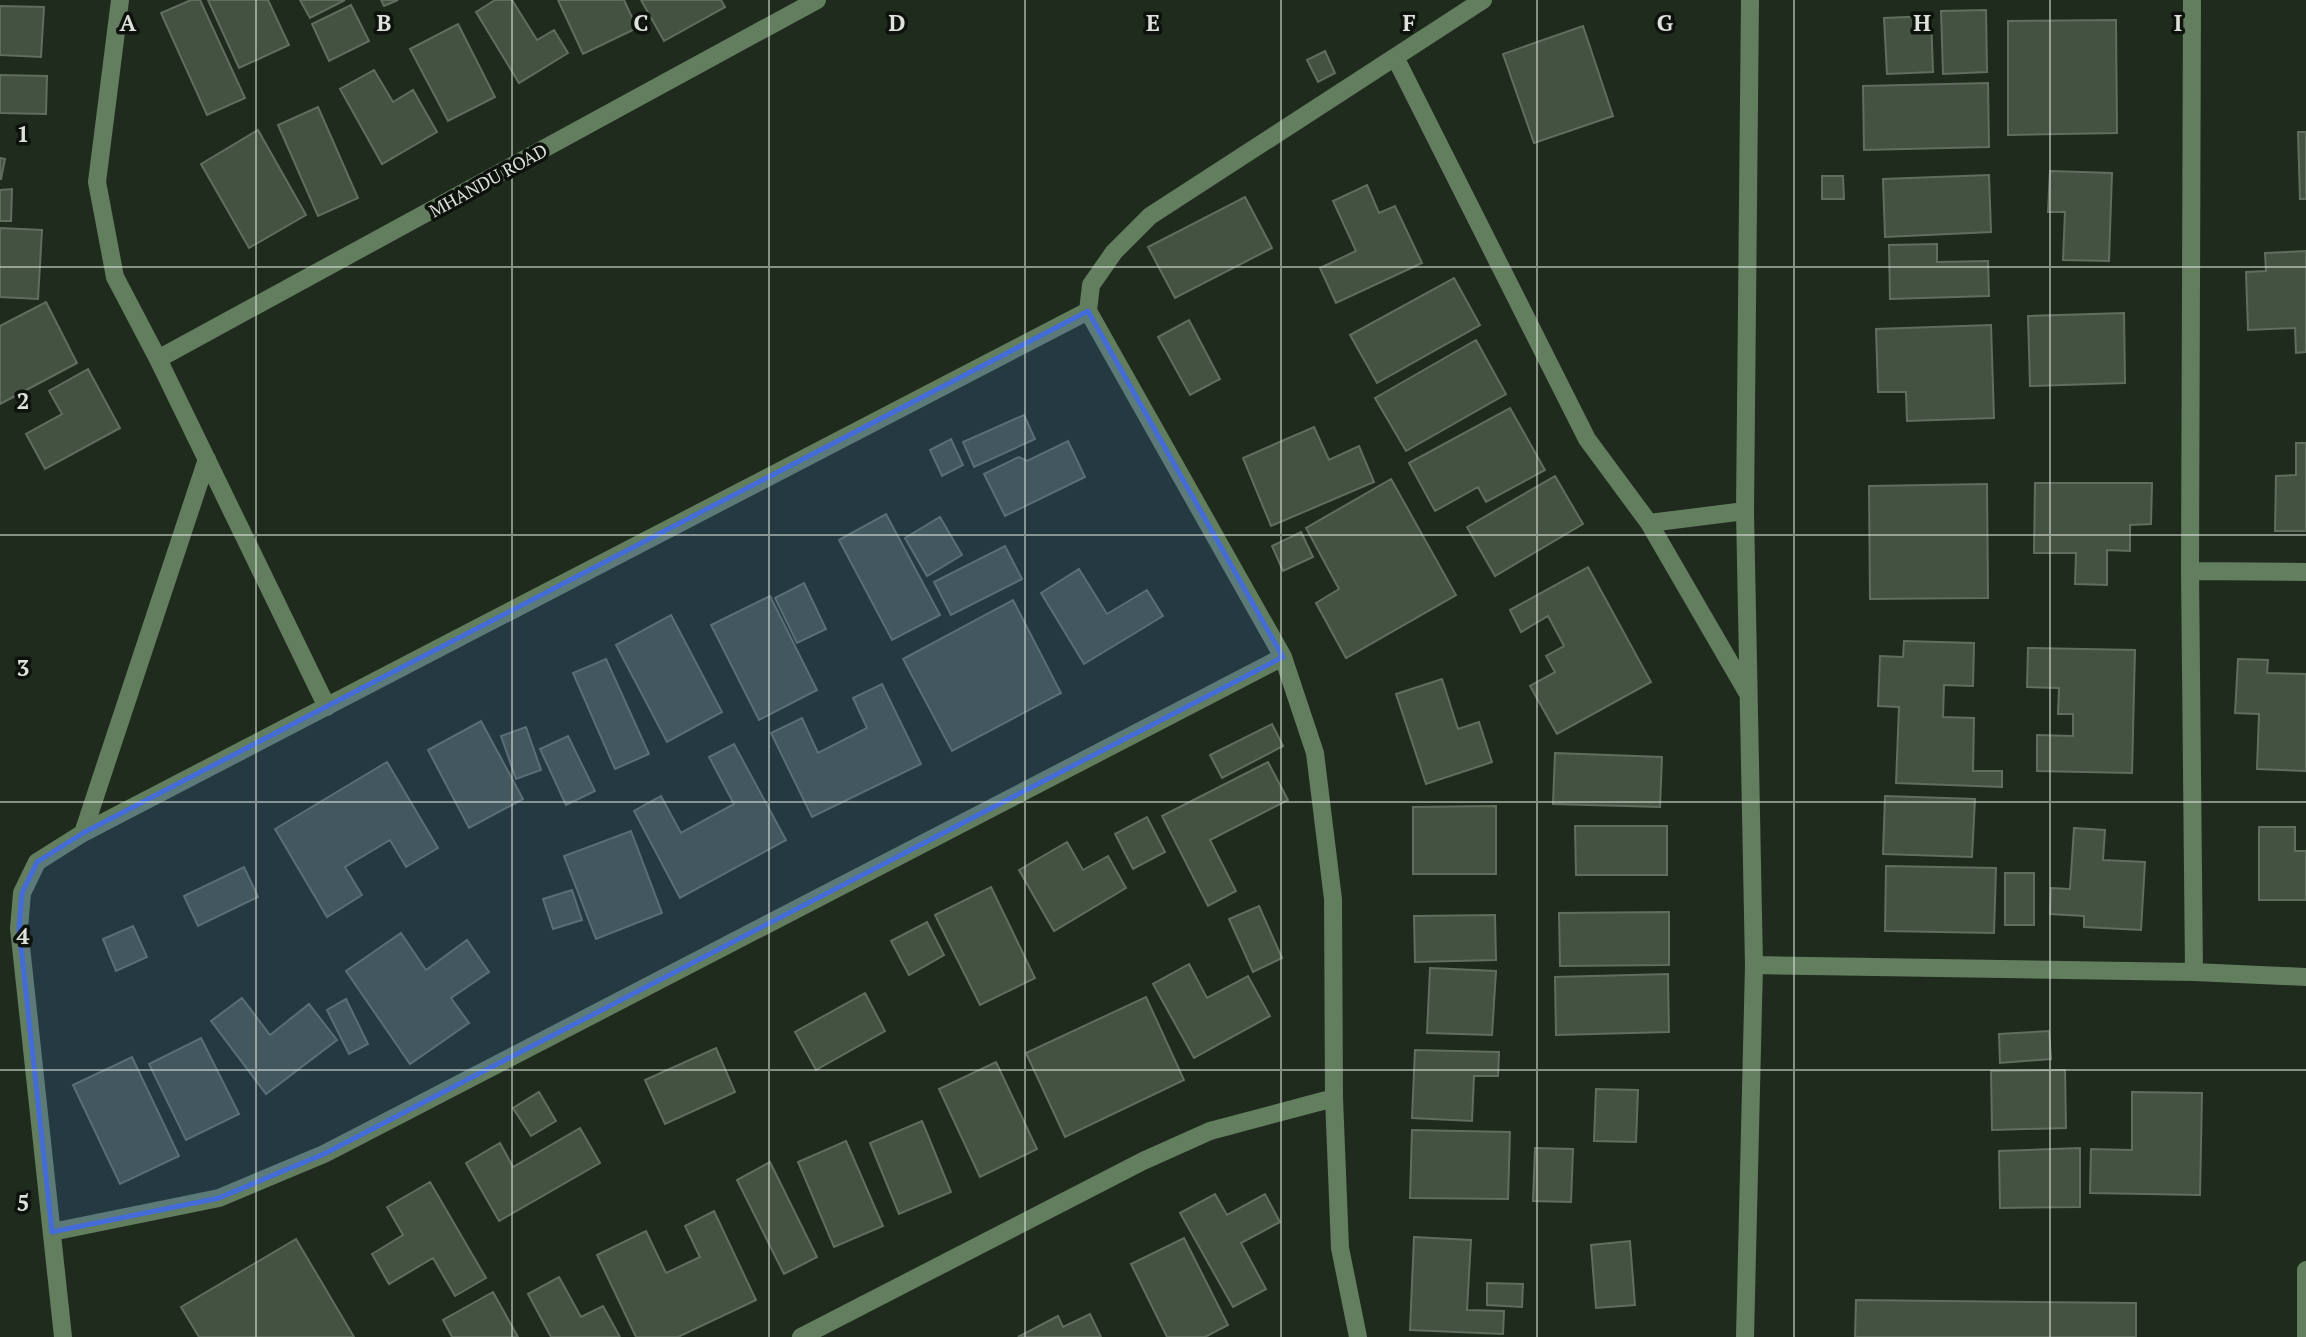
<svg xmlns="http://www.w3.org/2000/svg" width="2306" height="1337" font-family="'PT Serif',serif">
  <rect width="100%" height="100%" fill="#1f2c1d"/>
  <path fill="#445242" stroke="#606e5e" stroke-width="2" d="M 191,0 L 200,0 L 245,98 L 207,115 L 161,13 Z
    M 208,0 L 268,0 L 289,45 L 239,68 Z
    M 300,0 L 345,0 L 310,18 Z
    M 381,0 L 398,0 L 384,6 Z
    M 495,0 L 512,0 L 537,40 L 554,30 L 568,53 L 519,83 L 476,12 Z
    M 558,0 L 624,0 L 637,28 L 583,54 Z
    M 641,0 L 721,0 L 725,7 L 664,41 Z
    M 351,5 L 369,41 L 329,61 L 312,24 Z
    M 0,6 L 44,7 L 41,57 L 0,55 Z
    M 1986,10 L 1987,72 L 1943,74 L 1941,11 Z
    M 1931,16 L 1933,72 L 1887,74 L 1884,18 Z
    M 2116,20 L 2117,133 L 2008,135 L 2008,21 Z
    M 458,24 L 495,97 L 448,121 L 410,49 Z
    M 1583,26 L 1613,116 L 1534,143 L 1503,54 Z
    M 1325,51 L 1335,73 L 1318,82 L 1307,60 Z
    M 374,70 L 393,102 L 413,90 L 437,132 L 382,164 L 340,89 Z
    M 0,75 L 47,76 L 46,114 L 0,113 Z
    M 1988,83 L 1989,147 L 1864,150 L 1863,86 Z
    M 318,107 L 358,198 L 318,216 L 278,125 Z
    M 258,130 L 306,215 L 249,248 L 201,164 Z
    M 2298,132 L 2306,132 L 2306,199 L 2300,199 Z
    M 0,158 L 5,159 L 1,179 L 0,179 Z
    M 2050,171 L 2112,173 L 2109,261 L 2063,260 L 2065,212 L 2048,212 Z
    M 1989,175 L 1991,232 L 1885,237 L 1883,179 Z
    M 1822,176 L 1843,176 L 1844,199 L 1822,199 Z
    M 1367,185 L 1379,213 L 1395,206 L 1422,263 L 1336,303 L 1320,268 L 1356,251 L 1333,201 Z
    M 12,189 L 11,221 L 0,221 L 0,190 Z
    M 1245,197 L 1272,248 L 1175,298 L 1148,247 Z
    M 0,228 L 42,230 L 38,299 L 0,297 Z
    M 1937,244 L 1937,262 L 1988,261 L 1989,296 L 1890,299 L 1889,245 Z
    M 2306,251 L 2306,352 L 2296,353 L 2295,328 L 2248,330 L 2246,272 L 2266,271 L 2265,253 Z
    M 1454,278 L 1480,325 L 1377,383 L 1350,335 Z
    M 46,302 L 77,363 L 0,404 L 0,326 Z
    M 2124,313 L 2125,383 L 2030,386 L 2028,316 Z
    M 1189,320 L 1220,379 L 1190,395 L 1158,337 Z
    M 1991,325 L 1994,418 L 1907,421 L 1906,392 L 1878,392 L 1876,329 Z
    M 1476,340 L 1506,394 L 1406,451 L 1375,398 Z
    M 88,369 L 120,428 L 45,469 L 26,434 L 62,414 L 49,391 Z
    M 1510,408 L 1545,470 L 1486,502 L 1478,487 L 1435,511 L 1409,463 Z
    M 1024,415 L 1035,439 L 974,467 L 963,442 Z
    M 1314,427 L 1329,460 L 1359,446 L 1374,482 L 1271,526 L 1243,458 Z
    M 951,439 L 963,465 L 942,476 L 930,450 Z
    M 1068,441 L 1085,477 L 1005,516 L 984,474 L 1019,457 L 1027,461 Z
    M 2296,443 L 2306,443 L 2306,531 L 2275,531 L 2276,476 L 2296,475 Z
    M 1555,476 L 1583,524 L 1495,576 L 1467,527 Z
    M 1391,479 L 1456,595 L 1346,658 L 1316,603 L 1339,589 L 1306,528 Z
    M 2035,483 L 2152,483 L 2151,524 L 2130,525 L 2130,551 L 2107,550 L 2107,585 L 2075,584 L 2076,553 L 2034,553 Z
    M 1987,484 L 1988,598 L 1870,599 L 1869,486 Z
    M 886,514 L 940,615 L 892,640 L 839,540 Z
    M 940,517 L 962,555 L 927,576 L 905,538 Z
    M 1301,532 L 1313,557 L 1283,571 L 1272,546 Z
    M 1005,546 L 1022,579 L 951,615 L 934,582 Z
    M 1588,567 L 1651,682 L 1557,734 L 1530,686 L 1555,672 L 1546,656 L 1564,646 L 1548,616 L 1521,632 L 1510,610 Z
    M 1079,569 L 1107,614 L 1147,590 L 1163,616 L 1084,664 L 1041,593 Z
    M 804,583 L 826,629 L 797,643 L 775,598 Z
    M 770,596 L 817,690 L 759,720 L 711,625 Z
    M 1013,600 L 1061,693 L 952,751 L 903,659 Z
    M 671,615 L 722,712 L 667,742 L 616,645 Z
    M 1904,641 L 1974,643 L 1973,686 L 1944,685 L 1943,717 L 1974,718 L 1973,771 L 2002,771 L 2002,787 L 1896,783 L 1899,707 L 1878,706 L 1880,656 L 1903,657 Z
    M 2028,648 L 2135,650 L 2132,773 L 2037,771 L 2037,735 L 2073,736 L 2073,714 L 2058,714 L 2059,688 L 2027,687 Z
    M 606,659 L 649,754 L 615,769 L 573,673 Z
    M 2238,659 L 2268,660 L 2267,673 L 2306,674 L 2306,771 L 2257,769 L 2259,714 L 2235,713 Z
    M 1442,679 L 1458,729 L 1479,722 L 1492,762 L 1426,784 L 1396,694 Z
    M 882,684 L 921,764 L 812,817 L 771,733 L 802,718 L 818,753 L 867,728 L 853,698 Z
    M 481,721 L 523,799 L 469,828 L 428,750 Z
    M 1272,724 L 1283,746 L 1222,778 L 1210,755 Z
    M 526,727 L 541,770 L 516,779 L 501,736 Z
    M 568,736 L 595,791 L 566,805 L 540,749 Z
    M 734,744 L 786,840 L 680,898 L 634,811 L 661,796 L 681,833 L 734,804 L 709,757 Z
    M 1555,753 L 1662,757 L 1660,807 L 1553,804 Z
    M 387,762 L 438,848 L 406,867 L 390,840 L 345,867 L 362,895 L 327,917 L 275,829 Z
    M 1268,762 L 1288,800 L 1210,840 L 1236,891 L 1208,906 L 1162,816 Z
    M 1885,796 L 1975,799 L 1972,857 L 1883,854 Z
    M 1496,806 L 1496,874 L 1413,874 L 1413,807 Z
    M 1147,817 L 1165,852 L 1133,869 L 1115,834 Z
    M 1575,826 L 1667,826 L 1667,875 L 1576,875 Z
    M 2259,827 L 2295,827 L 2295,851 L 2306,851 L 2306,900 L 2259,900 Z
    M 2074,828 L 2105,830 L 2103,860 L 2145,862 L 2141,930 L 2084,927 L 2084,916 L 2050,914 L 2051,888 L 2070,889 Z
    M 631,831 L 662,913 L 596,939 L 564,856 Z
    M 1067,842 L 1083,870 L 1108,856 L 1126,888 L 1054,931 L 1019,870 Z
    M 1886,866 L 1996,868 L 1994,933 L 1885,931 Z
    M 244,867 L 258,897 L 198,926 L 184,896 Z
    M 2005,873 L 2034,873 L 2034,925 L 2005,925 Z
    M 991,887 L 1035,978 L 980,1005 L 935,915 Z
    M 572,890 L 582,920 L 553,929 L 543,899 Z
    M 1259,906 L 1282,958 L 1253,972 L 1229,919 Z
    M 1669,912 L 1669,965 L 1560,966 L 1559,913 Z
    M 1495,915 L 1496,960 L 1415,962 L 1414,916 Z
    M 927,922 L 944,955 L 909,975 L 891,941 Z
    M 133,926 L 147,957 L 116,971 L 103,939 Z
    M 401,933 L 426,970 L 467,940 L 489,972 L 451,998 L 469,1023 L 410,1064 L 346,971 Z
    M 1189,964 L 1207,998 L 1248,976 L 1270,1016 L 1194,1058 L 1153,984 Z
    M 1430,968 L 1496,971 L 1492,1035 L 1427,1033 Z
    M 1668,974 L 1669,1032 L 1556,1035 L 1555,977 Z
    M 865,993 L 885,1031 L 816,1070 L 795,1032 Z
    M 1146,997 L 1184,1080 L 1065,1137 L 1026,1053 Z
    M 242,998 L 270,1035 L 309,1004 L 337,1040 L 266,1094 L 211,1021 Z
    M 346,999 L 368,1044 L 349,1054 L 327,1010 Z
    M 2049,1031 L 2051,1059 L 2000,1063 L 1999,1034 Z
    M 201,1038 L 239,1114 L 186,1140 L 149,1064 Z
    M 716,1048 L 735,1092 L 665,1124 L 645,1080 Z
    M 1415,1050 L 1499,1052 L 1498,1076 L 1474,1076 L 1472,1121 L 1412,1118 Z
    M 132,1057 L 179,1156 L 120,1184 L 73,1085 Z
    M 996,1062 L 1037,1149 L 980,1177 L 939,1089 Z
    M 2065,1070 L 2066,1128 L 1992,1130 L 1991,1071 Z
    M 1596,1089 L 1638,1090 L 1636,1142 L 1594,1141 Z
    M 539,1092 L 556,1121 L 531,1136 L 513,1108 Z
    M 2132,1092 L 2202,1093 L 2200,1195 L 2090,1193 L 2091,1149 L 2132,1150 Z
    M 922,1121 L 951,1192 L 899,1214 L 870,1143 Z
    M 580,1128 L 600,1163 L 499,1221 L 466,1163 L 500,1143 L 513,1167 Z
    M 1412,1130 L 1510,1132 L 1508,1199 L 1410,1198 Z
    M 846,1141 L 883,1226 L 834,1247 L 798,1162 Z
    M 1535,1148 L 1573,1149 L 1571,1202 L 1533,1201 Z
    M 2080,1148 L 2080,1207 L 2000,1208 L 1999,1151 Z
    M 770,1162 L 817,1257 L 784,1274 L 737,1180 Z
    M 430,1182 L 486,1278 L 455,1296 L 433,1258 L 389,1284 L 372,1254 L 403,1235 L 387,1207 Z
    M 1215,1194 L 1227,1215 L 1265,1194 L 1280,1222 L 1241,1243 L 1266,1289 L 1233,1307 L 1180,1213 Z
    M 714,1211 L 756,1300 L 678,1337 L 636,1337 L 597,1255 L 646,1231 L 666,1273 L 700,1257 L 685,1226 Z
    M 1414,1237 L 1471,1240 L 1467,1310 L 1504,1311 L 1503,1334 L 1410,1330 Z
    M 1184,1238 L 1228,1325 L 1205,1337 L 1167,1337 L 1131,1264 Z
    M 296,1239 L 354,1337 L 199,1337 L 181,1307 Z
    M 1630,1241 L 1635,1305 L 1596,1308 L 1591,1245 Z
    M 559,1277 L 581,1317 L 603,1306 L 620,1337 L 551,1337 L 528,1294 Z
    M 1487,1283 L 1523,1284 L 1522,1307 L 1487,1305 Z
    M 493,1292 L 518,1337 L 452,1337 L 443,1320 Z
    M 1856,1300 L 2136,1303 L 2136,1337 L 1855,1337 Z
    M 1090,1314 L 1101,1337 L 1018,1337 L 1058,1316 L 1063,1327 Z"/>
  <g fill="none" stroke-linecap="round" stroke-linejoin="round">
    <path stroke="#637d5f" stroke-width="18" d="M 120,0 L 97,182 L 115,277 L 158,359 L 327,707
      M 2192,0 L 2190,571 L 2194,972
      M 1395,57 L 1587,439 L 1649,523 L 1745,511
      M 1088,311 L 1091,285 L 1114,252 L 1150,216 L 1483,0
      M 158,359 L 817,0
      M 1649,523 L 1747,692
      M 2190,571 L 2306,572
      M 83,833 L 207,459
      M 1754,965 L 2194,972 L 2306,977
      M 52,1232 L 219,1198 L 324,1154 L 1283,657
      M 63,1337 L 19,928 L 22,893 L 37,862 L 83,833 L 1088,311 L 1283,657 L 1315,753 L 1333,899 L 1334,1098 L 1340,1248 L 1358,1337
      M 801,1337 L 1143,1161 L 1210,1131 L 1334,1098
      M 1745,1337 L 1754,965 L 1745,511 L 1750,0
      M 2306,1337 L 2306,1270"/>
  </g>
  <path fill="#436cd8" fill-opacity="0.2" stroke="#436cd8" stroke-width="5" stroke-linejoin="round" d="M 1088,311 L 1283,657 L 324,1154 L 219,1198 L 52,1232 L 19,928 L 22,893 L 37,862 L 83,833 Z"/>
  <path fill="none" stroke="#dce4da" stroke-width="2" stroke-opacity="0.55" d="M 256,0 L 256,1337M 512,0 L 512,1337M 769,0 L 769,1337M 1025,0 L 1025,1337M 1281,0 L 1281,1337M 1537,0 L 1537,1337M 1794,0 L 1794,1337M 2050,0 L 2050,1337M 0,267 L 2306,267M 0,535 L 2306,535M 0,802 L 2306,802M 0,1070 L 2306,1070"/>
  <g text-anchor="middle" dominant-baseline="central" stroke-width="7" stroke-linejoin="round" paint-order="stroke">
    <g font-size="18" fill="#dce4da" stroke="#0d120c">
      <text transform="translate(488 180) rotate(-29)">MHANDU ROAD</text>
    </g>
  </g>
  <g font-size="23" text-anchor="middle" font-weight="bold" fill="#dce4da" stroke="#0d120c" stroke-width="7" stroke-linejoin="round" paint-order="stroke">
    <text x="128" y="31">A</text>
    <text x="384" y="31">B</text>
    <text x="641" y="31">C</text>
    <text x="897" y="31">D</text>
    <text x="1153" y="31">E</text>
    <text x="1409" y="31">F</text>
    <text x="1665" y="31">G</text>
    <text x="1922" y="31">H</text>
    <text x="2178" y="31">I</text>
    <text x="23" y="142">1</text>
    <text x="23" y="409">2</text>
    <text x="23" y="676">3</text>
    <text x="23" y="944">4</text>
    <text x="23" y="1211">5</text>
  </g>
</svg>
